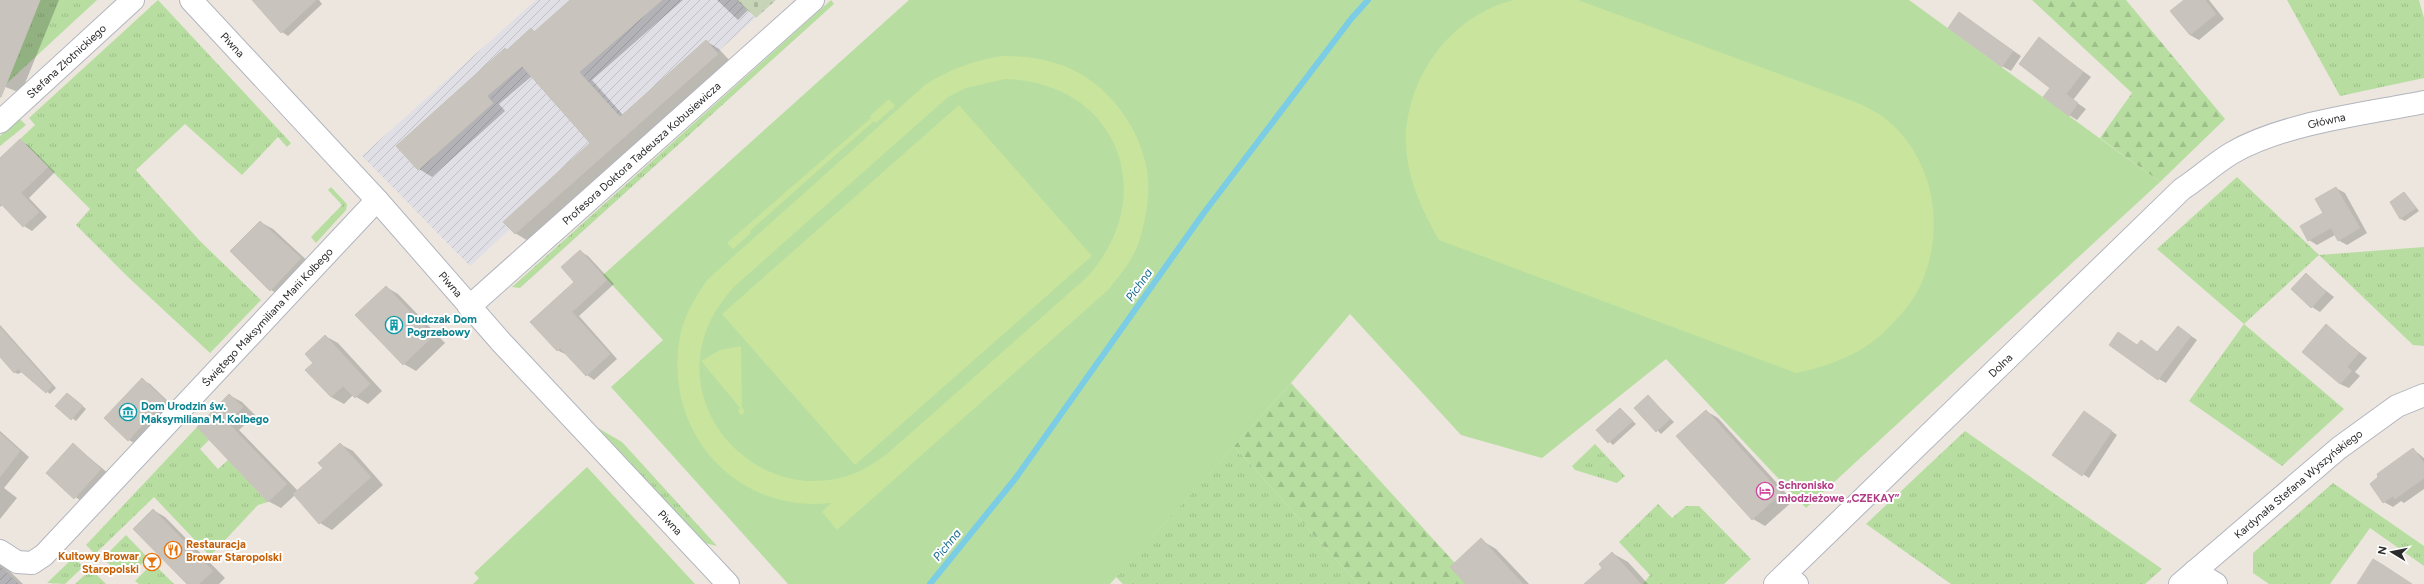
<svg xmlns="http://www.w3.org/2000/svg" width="2424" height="584" font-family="Figtree,sans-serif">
  <defs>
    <pattern id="industrial-furrows" width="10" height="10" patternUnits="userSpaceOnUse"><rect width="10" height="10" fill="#e0dfe5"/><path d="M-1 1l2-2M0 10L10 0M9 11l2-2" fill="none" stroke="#c0c0c5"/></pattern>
    <pattern id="grass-tufts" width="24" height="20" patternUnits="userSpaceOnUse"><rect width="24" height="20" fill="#b7dea0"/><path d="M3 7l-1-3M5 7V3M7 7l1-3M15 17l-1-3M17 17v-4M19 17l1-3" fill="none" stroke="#9ebf8a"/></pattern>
    <pattern id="forest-firs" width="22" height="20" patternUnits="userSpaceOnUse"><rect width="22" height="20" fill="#b7dea0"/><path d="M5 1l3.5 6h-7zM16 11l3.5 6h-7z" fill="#9ebf8a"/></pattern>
    <pattern id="cemetery-stones" width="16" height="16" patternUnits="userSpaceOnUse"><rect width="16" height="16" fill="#c7d4b8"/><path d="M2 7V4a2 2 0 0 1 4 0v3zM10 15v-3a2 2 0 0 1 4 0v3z" fill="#abb69e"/></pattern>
  </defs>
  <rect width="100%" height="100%" fill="#ece6df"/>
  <path fill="url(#industrial-furrows)" d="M 536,0 L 737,0 L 755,18 L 515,234 L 510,229 L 470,266 L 362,156 Z
    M 0,566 L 19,584 L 0,584 Z"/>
  <path fill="url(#grass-tufts)" d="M 40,0 L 97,0 L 5,85 Z
    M 158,0 L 291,143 L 287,147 L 278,137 L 242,175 L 185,124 L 136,170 L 199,240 L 261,300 L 210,353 L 128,277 L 76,225 L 90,209 L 20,139 L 35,125 L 29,118 Z
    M 831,0 L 834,4 L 520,288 L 512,287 Z
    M 2287,0 L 2419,0 L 2424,18 L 2424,78 L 2340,96 Z
    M 19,118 L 26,125 L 0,146 L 0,136 Z
    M 2237,177 L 2319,255 L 2424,247 L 2424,346 L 2413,345 L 2319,255 L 2244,324 L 2344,409 L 2282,466 L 2189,401 L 2244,324 L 2157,249 Z
    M 331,187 L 347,204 L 346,210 L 316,243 L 311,237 L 342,205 L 328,190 Z
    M 197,427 L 209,440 L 200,449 L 218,469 L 228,460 L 268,502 L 258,505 L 210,556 L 154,497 L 95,554 L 86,545 Z
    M 598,428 L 622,442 L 717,546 L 704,543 Z
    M 1965,431 L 2162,569 L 2145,584 L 1951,584 L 1866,524 Z
    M 1595,444 L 1625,476 L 1617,483 L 1575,470 L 1572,466 Z
    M 1234,446 L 1358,584 L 1123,584 L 1116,577 Z
    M 2333,483 L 2424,546 L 2424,566 L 2370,528 L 2330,584 L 2269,584 L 2253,573 L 2253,553 Z
    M 1658,504 L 1672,518 L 1686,506 L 1699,506 L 1751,559 L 1724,584 L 1643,584 L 1650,575 L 1619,542 Z
    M 126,535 L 148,558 L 130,575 L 125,570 L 120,575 L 103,558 Z
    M 74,557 L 83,567 L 65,584 L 47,583 Z
    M 153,563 L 174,584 L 139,584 L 135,581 Z
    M 91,569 L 106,584 L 75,584 Z"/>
  <path fill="url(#forest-firs)" d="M 2032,0 L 2126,0 L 2225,119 L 2160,182 L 2100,138 L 2132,93 Z
    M 1291,383 L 1474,584 L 1358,584 L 1234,446 Z"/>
  <path fill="url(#cemetery-stones)" d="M 737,0 L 776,0 L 756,18 Z"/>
  <path fill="#b7dea0" d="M 909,0 L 1909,0 L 2160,182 L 1806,508 L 1666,359 L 1542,458 L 1461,435 L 1350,314 L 1291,383 L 1110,584 L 788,584 L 611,387 L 663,340 L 603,275 Z
    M 587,467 L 695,584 L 473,584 L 479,578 L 474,573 Z"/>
  <path fill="#c8e49d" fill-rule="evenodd" d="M 1514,0 L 1578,0 L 1858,103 C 1866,107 1875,111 1882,116 C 1937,157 1948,236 1916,294 C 1908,308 1894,322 1883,333 C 1860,355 1826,367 1796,373 L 1439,240 C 1423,212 1408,180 1406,147 C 1403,81 1450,15 1514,0 Z
    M 1001,56 C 1019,56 1037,57 1055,63 C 1099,75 1135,118 1145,161 C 1152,187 1147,216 1139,242 C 1133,260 1120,275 1108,290 L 837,530 L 822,512 L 831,503 C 738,514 665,434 679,342 C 682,319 694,299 707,280 L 925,85 C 950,69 972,61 1001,56 ZM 1005,79 C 1118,82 1162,196 1086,278 L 887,454 C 877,461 866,469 853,474 C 767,506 676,423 705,334 C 711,316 722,300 735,286 L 948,97 L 966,88 Z
    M 889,99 L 895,106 L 876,123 L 874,121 L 750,231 L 751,233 L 733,249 L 727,243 L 871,118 L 870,116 Z
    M 959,105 L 1092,256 L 855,465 L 722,314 Z
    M 741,346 L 742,408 L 745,411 L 742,415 L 738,412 L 740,408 L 701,361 L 720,350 Z"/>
  <path fill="#0003" d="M 0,0 L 59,0 L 21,93 L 0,85 Z
    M 254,0 L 319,0 L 322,4 L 288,36 L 282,32 Z
    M 571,0 L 683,0 L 592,80 L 623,115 L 706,41 L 719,49 L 730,61 L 528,241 L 515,233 L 592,144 L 532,76 L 499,104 L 505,111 L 432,177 L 419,169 L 507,50 L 531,29 L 536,32 Z
    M 717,0 L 738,0 L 748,10 L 738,20 Z
    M 2185,0 L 2209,0 L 2224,19 L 2199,40 L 2190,35 L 2171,12 Z
    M 1960,14 L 2021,56 L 2011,71 L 2002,66 Z
    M 2039,39 L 2091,77 L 2073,100 L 2086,109 L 2077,120 L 2069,115 L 2051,87 Z
    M 20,141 L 28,145 L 55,172 L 29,198 L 47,217 L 32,231 L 24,226 L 3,204 L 0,207 L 0,159 Z
    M 2336,188 L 2345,193 L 2367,233 L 2347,245 L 2338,240 L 2335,235 L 2317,245 L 2309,240 L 2325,213 Z
    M 2405,193 L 2419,211 L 2405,221 L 2401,219 L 2391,202 Z
    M 260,222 L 273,229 L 313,266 L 283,297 L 271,290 Z
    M 580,251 L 588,256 L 614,284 L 579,316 L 617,359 L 594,380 L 587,375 L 566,353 L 565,354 L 557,350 L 576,282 Z
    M 2306,275 L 2334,297 L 2320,312 L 2312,307 Z
    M 386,287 L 398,294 L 445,343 L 416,371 L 404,364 Z
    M 0,325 L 56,388 L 50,394 L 22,372 L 18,374 L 14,372 L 0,356 Z
    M 2326,326 L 2367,358 L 2355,372 L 2360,376 L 2349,388 L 2340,384 Z
    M 2178,327 L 2197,340 L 2166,383 L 2159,379 L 2118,333 L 2138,346 L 2158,353 Z
    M 325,336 L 338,343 L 382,391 L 368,404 L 353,395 L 344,404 L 331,397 L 315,363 Z
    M 142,380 L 150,384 L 173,406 L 137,445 L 129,440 Z
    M 229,395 L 242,402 L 255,415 L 239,430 L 298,491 L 324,468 L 340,444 L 353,451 L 383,485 L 332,530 L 320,523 L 295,495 L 281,508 L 268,501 L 199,427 Z
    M 71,396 L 86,409 L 76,421 L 57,406 Z
    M 1648,396 L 1674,422 L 1661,434 L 1636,408 Z
    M 1620,409 L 1636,424 L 1613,445 L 1597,430 Z
    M 1706,411 L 1718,418 L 1793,501 L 1765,526 L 1753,519 Z
    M 2090,416 L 2117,435 L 2089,478 L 2054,455 Z
    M 0,431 L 29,457 L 4,488 L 17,498 L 0,519 Z
    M 73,444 L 109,474 L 83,503 L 47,473 Z
    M 2413,449 L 2424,458 L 2424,489 L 2404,503 L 2401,501 L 2393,507 L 2384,502 L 2371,484 Z
    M 153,510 L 165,517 L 225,578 L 219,584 L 188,584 Z
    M 1481,540 L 1496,549 L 1529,584 L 1467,584 Z
    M 1612,553 L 1628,562 L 1648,584 L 1586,584 L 1603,568 Z
    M 0,562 L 23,584 L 0,584 Z"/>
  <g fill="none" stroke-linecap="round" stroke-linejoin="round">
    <path stroke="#7bcce5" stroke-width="6" d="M 930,584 L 1015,479 L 1203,214 L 1351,19 L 1368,0"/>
  </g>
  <path fill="#c8c4bd" stroke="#c7c2b9" d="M 0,0 L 40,0 L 1,97 L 0,97 Z
    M 252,0 L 316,0 L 281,33 Z
    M 570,0 L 662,0 L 579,72 L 620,117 L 706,40 L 718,54 L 515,234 L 503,222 L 590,143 L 522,66 L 487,96 L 493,103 L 418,170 L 396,146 L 505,48 L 507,50 L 531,28 L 534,32 Z
    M 2184,0 L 2205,0 L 2216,14 L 2190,35 L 2170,11 Z
    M 1959,12 L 2013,51 L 2002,67 L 1948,28 Z
    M 2039,37 L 2083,72 L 2066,94 L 2078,103 L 2069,116 L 2043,97 L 2050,88 L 2019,64 Z
    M 20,139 L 48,167 L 21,193 L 39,212 L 23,227 L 0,203 L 0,158 Z
    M 2336,187 L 2360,228 L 2338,241 L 2331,228 L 2308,241 L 2300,226 L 2323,213 L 2315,199 Z
    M 2404,192 L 2416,208 L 2400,219 L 2390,202 Z
    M 260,221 L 301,258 L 270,291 L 230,251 Z
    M 580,250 L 607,280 L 572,312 L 610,354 L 586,376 L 560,348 L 557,351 L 530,322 L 574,282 L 561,267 Z
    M 2306,273 L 2326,292 L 2311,308 L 2291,289 Z
    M 386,286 L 433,336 L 403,365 L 355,315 Z
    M 2326,324 L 2359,353 L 2347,367 L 2352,371 L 2340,384 L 2302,352 Z
    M 2178,326 L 2191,336 L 2158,380 L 2109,345 L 2118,332 L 2137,345 L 2141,340 L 2157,352 Z
    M 0,327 L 52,386 L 46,393 L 18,369 L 14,373 L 0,357 Z
    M 325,335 L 370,384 L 355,398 L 343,386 L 331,397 L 305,370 L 313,363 L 305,354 Z
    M 142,378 L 165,400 L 128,441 L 104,418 Z
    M 67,393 L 83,406 L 71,420 L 55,406 Z
    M 229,394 L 243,407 L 227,422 L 287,484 L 268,502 L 197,427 Z
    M 1648,395 L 1670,419 L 1656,432 L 1634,408 Z
    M 1620,408 L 1633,421 L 1608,443 L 1596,430 Z
    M 1706,410 L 1781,493 L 1752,520 L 1676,436 Z
    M 2084,411 L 2112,431 L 2082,476 L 2052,455 Z
    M 0,433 L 20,451 L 0,477 Z
    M 73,443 L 101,469 L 74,499 L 46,473 Z
    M 340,443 L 371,477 L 319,524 L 293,494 L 323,468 L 318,463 Z
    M 2413,448 L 2424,463 L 2424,478 L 2395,499 L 2393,496 L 2383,503 L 2370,484 L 2378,477 L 2377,474 Z
    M 153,509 L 213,571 L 199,584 L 187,584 L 133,529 Z
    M 1481,538 L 1523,584 L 1466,584 L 1450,567 Z
    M 1612,552 L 1641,584 L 1584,584 L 1602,568 L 1599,564 Z
    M 2373,559 L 2383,565 L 2412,584 L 2357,584 Z"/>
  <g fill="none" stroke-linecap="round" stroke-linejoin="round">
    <defs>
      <g id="minor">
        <path id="s1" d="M 191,0 L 377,200 L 502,343 L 728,584"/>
        <path id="s2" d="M 0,122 L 133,0"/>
        <path id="s3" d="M 469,307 L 813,0"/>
        <path id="s4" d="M 0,551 L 17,562 L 32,563 L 44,555 L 377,200"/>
        <path d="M 2195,571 L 2216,584"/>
        <path d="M 1785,575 L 1797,584"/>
        <path id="s5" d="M 2180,584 L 2339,448 L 2397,406 L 2424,395"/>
      </g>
      <g id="tertiary">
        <path id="s6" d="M 1775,584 L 2182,189 C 2199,178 2215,163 2232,153 C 2283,123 2365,114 2424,102"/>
      </g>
    </defs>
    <use href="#minor" stroke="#b2b5be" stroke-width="24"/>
    <use href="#tertiary" stroke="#b2b5be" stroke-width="24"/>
    <use href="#minor" stroke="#fff" stroke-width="22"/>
    <use href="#tertiary" stroke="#fff" stroke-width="22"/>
  </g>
  <defs>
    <symbol id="building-ring" viewBox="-11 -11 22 22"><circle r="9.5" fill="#fff" stroke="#0f9aa8" stroke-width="1.5"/><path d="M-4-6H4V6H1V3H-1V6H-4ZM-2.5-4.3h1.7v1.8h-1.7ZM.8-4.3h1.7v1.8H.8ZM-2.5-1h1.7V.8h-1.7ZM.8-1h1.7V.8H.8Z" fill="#0f9aa8"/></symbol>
    <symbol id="museum-ring" viewBox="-11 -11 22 22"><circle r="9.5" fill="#fff" stroke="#0f9aa8" stroke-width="1.5"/><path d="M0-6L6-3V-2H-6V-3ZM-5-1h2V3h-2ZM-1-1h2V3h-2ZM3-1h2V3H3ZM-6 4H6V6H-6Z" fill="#0f9aa8"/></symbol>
    <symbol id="hotel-ring" viewBox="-11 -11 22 22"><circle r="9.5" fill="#fff" stroke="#d1479c" stroke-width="1.5"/><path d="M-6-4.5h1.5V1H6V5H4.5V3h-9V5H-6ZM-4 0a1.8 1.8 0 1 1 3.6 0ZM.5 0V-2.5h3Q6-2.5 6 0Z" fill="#d1479c"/></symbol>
    <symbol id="restaurant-ring" viewBox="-11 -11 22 22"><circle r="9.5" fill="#fff" stroke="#e8710a" stroke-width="1.5"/><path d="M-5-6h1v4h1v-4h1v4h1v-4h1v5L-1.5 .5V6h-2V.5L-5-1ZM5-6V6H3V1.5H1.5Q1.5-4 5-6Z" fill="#e8710a"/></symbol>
    <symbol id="bar-ring" viewBox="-11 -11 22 22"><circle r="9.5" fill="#fff" stroke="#e8710a" stroke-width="1.5"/><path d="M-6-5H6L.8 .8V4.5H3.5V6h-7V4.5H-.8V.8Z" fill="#e8710a"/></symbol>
  </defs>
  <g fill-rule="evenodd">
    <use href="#building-ring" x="384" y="315" width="20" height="20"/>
    <use href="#museum-ring" x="118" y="402" width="20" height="20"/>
    <use href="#hotel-ring" x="1755" y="481" width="20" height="20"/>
    <use href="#restaurant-ring" x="163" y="540" width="20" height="20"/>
    <use href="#bar-ring" x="142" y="552" width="20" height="20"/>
  </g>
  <g text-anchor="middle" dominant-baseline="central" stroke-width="4" stroke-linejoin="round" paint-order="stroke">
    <g font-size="11" fill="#2b2b2b" stroke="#fff">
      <text stroke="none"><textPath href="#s1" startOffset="61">Piwna</textPath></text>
      <text stroke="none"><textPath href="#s2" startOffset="90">Stefana Złotnickiego</textPath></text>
      <text stroke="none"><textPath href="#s6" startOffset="729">Główna</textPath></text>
      <text stroke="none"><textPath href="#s3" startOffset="231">Profesora Doktora Tadeusza Kobusiewicza</textPath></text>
      <text stroke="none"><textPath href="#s1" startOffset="385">Piwna</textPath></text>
      <text stroke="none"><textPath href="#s4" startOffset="376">Świętego Maksymiliana Marii Kolbego</textPath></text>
      <text stroke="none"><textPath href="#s6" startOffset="314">Dolna</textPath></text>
      <text stroke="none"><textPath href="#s5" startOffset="155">Kardynała Stefana Wyszyńskiego</textPath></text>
      <text stroke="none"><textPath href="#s1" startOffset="709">Piwna</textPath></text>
    </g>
    <g font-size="11" font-weight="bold" fill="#0d838f" stroke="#fff" text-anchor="start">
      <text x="407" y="319">Dudczak Dom<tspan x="407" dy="13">Pogrzebowy</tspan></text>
      <text x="141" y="406">Dom Urodzin św.<tspan x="141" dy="13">Maksymiliana M. Kolbego</tspan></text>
    </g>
    <g font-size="11" font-weight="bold" fill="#b23c85" stroke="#fff" text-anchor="start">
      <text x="1778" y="485">Schronisko<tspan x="1778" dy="13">młodzieżowe „CZEKAY”</tspan></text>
    </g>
    <g font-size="11" font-weight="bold" fill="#c56008" stroke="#fff" text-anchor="start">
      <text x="186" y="544">Restauracja<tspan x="186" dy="13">Browar Staropolski</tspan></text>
      <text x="139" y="556" text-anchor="end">Kultowy Browar<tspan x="139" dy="13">Staropolski</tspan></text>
    </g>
    <g font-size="12" font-style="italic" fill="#196c92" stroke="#fff">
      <text transform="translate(1139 285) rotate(-55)">Pichna</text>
      <text transform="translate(947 545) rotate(-51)">Pichna</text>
    </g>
  </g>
  <g transform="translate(2392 552) rotate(280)" stroke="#ffffff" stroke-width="3" paint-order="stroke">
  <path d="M0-3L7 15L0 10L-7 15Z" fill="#2b2b2b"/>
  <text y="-6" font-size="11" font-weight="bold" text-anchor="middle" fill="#2b2b2b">N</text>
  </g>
</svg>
